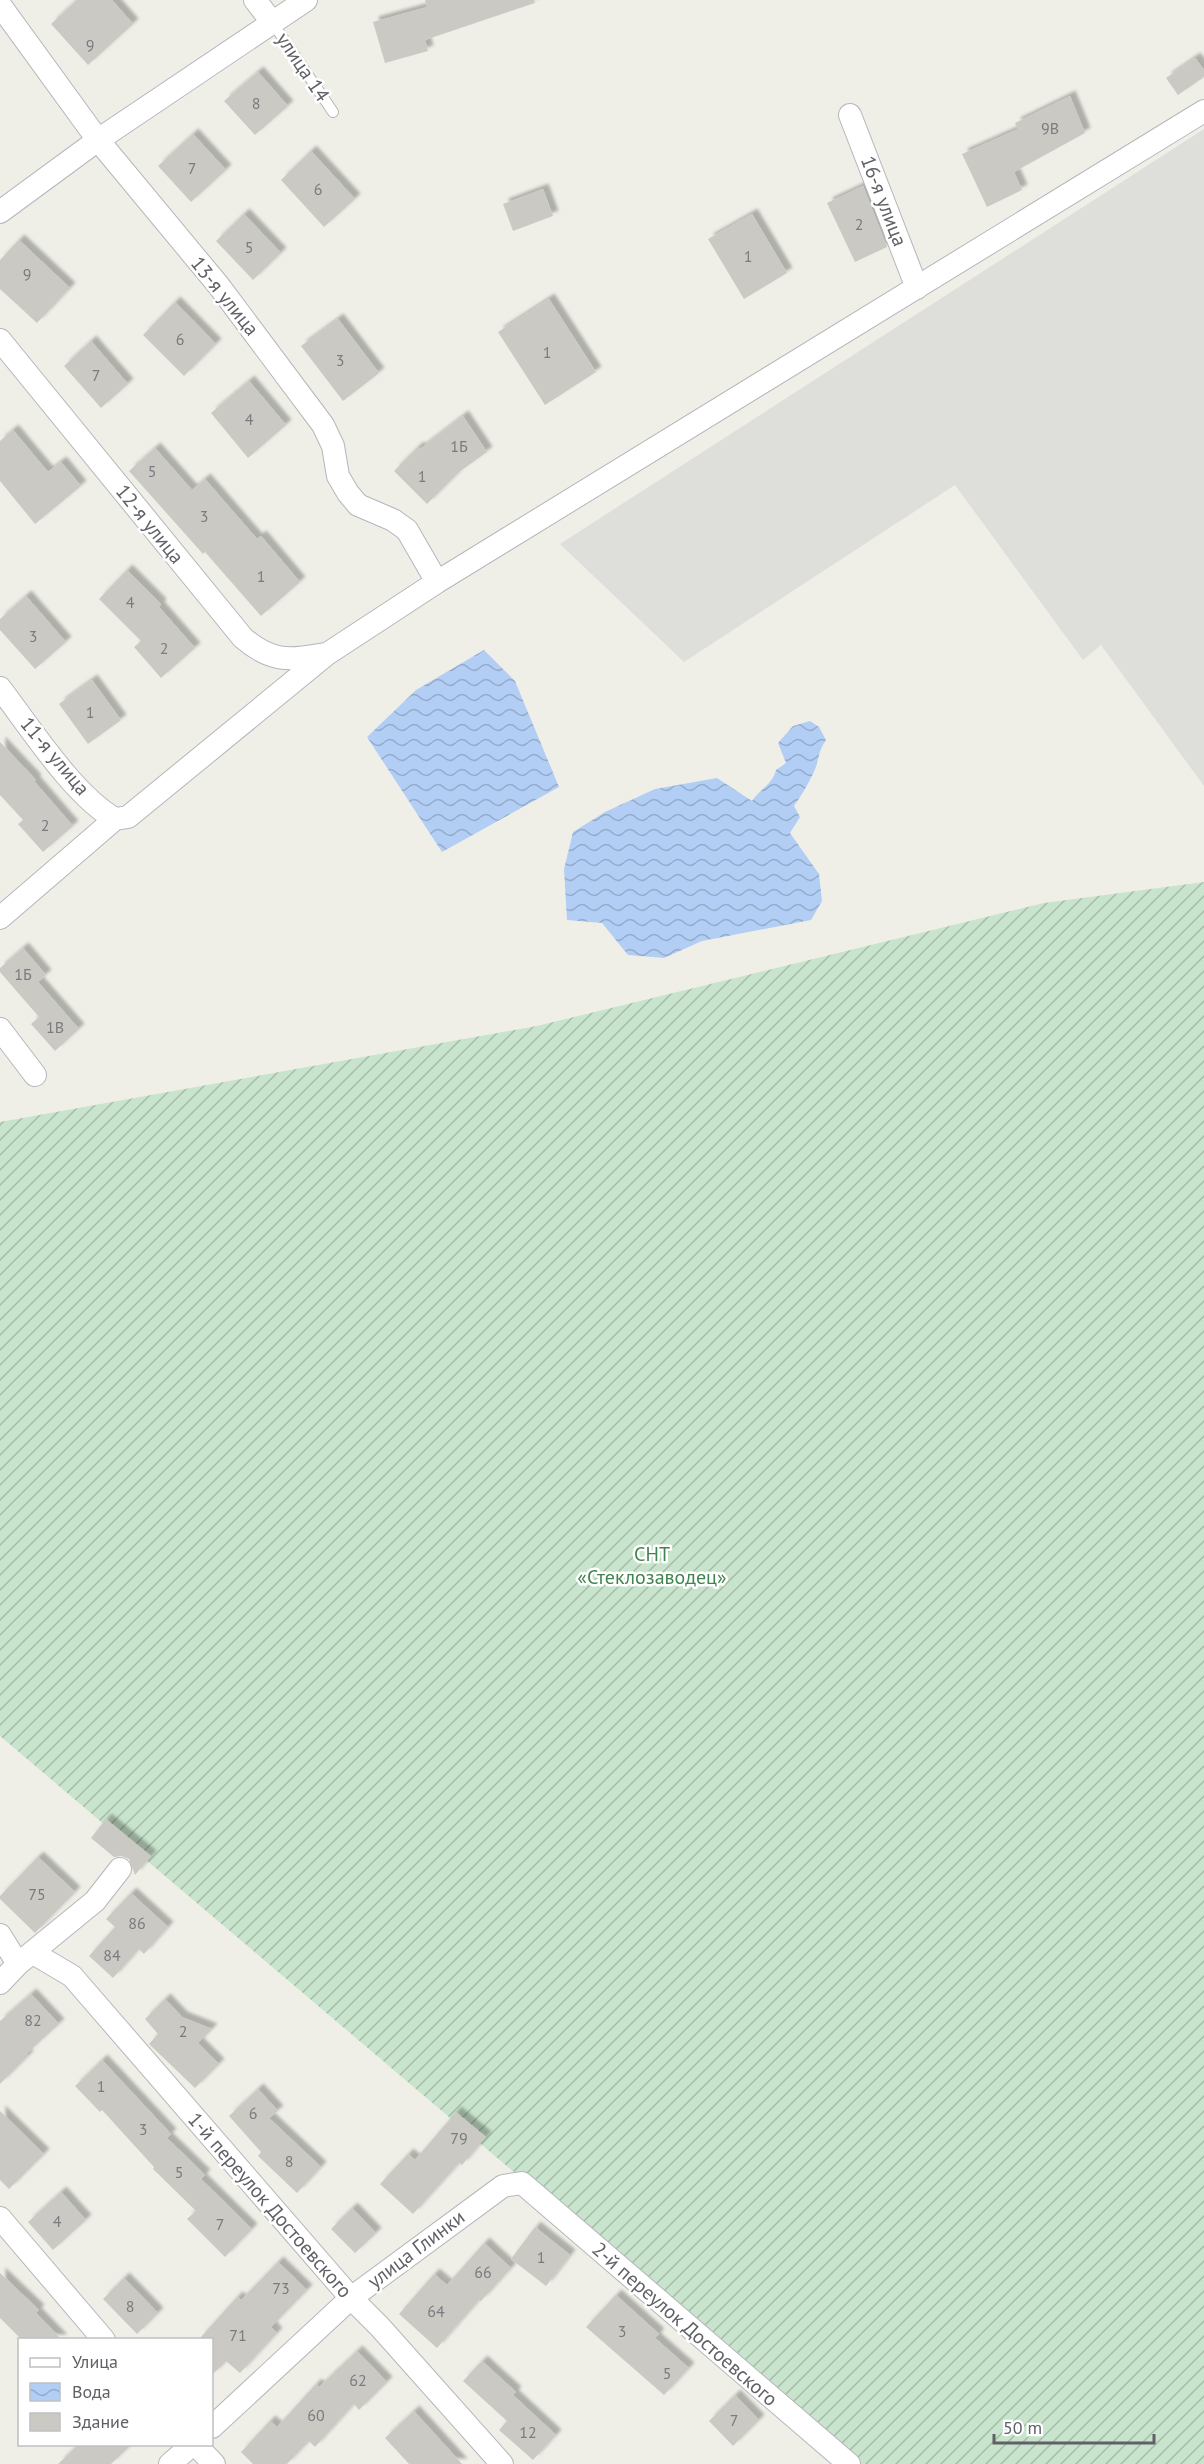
<svg xmlns="http://www.w3.org/2000/svg" width="1204" height="2464" font-family="'PT Sans',sans-serif">
  <defs>
    <pattern id="garden-furrows" width="10" height="10" patternUnits="userSpaceOnUse" patternTransform="scale(1.5)"><rect width="10" height="10" fill="#c8e4cc"/><path d="M-1 1l2-2M0 10L10 0M9 11l2-2" fill="none" stroke="#a6bca9"/></pattern>
    <pattern id="water-waves" width="16" height="10" patternUnits="userSpaceOnUse" patternTransform="scale(1.5)"><rect width="16" height="10" fill="#b2cef5"/><path d="M0 5q4-4 8 0t8 0" fill="none" stroke="#94abca"/></pattern>
    <filter id="shadow"><feDropShadow dx="5.5" dy="-5.5" stdDeviation="1.5" flood-color="#0004"/></filter>
  </defs>
  <rect width="100%" height="100%" fill="#efefe8"/>
  <path fill="#dededa" d="M 1204,129 L 1204,786 L 1101,645 L 1083,660 L 955,485 L 684,662 L 560,544 Z"/>
  <path fill="url(#garden-furrows)" d="M 1204,882 L 1204,2464 L 858,2464 L 0,1736 L 0,1122 L 537,1026 L 1044,903 Z"/>
  <path fill="url(#water-waves)" d="M 484,650 L 515,681 L 559,787 L 442,852 L 367,737 L 416,690 Z
    M 810,721 L 819,727 L 826,740 C 819,750 819,757 816,767 C 810,781 803,793 794,806 L 800,817 L 790,833 L 819,874 L 822,901 L 811,920 L 702,941 L 664,958 L 628,955 L 602,923 L 567,920 L 564,869 L 573,832 L 605,812 L 655,789 L 717,778 L 752,801 C 761,788 772,785 776,770 L 786,763 L 778,743 L 793,726 Z"/>
  <path fill="#cbc9c4" filter="url(#shadow)" d="M 77,0 L 112,0 L 133,24 L 88,65 L 51,24 Z
    M 425,0 L 534,0 L 535,3 L 425,40 L 428,51 L 385,63 L 373,22 L 427,7 Z
    M 1195,58 L 1204,70 L 1204,77 L 1178,95 L 1166,78 Z
    M 258,72 L 288,106 L 255,135 L 224,101 Z
    M 1070,96 L 1085,133 L 1014,172 L 1022,190 L 987,207 L 962,154 L 1018,129 L 1015,123 Z
    M 193,134 L 226,170 L 191,202 L 158,166 Z
    M 311,151 L 355,199 L 324,227 L 281,180 Z
    M 863,186 L 887,247 L 855,262 L 827,203 Z
    M 543,189 L 553,216 L 513,231 L 503,204 Z
    M 244,214 L 281,253 L 253,280 L 216,241 Z
    M 752,214 L 787,273 L 744,299 L 708,239 Z
    M 19,240 L 70,288 L 37,323 L 0,289 L 0,260 Z
    M 549,299 L 596,372 L 545,405 L 498,332 Z
    M 175,302 L 216,344 L 184,376 L 143,335 Z
    M 338,319 L 379,373 L 343,401 L 301,346 Z
    M 91,341 L 128,384 L 101,408 L 64,366 Z
    M 249,381 L 286,425 L 248,458 L 211,413 Z
    M 463,416 L 487,452 L 459,472 L 427,504 L 394,471 L 418,447 L 420,449 Z
    M 13,430 L 48,472 L 61,462 L 81,486 L 35,524 L 0,481 L 0,441 Z
    M 155,448 L 192,490 L 205,479 L 257,539 L 261,536 L 300,582 L 261,616 L 205,552 L 203,554 L 129,471 Z
    M 127,570 L 161,604 L 159,607 L 195,648 L 161,678 L 134,647 L 141,641 L 99,599 Z
    M 26,596 L 66,642 L 35,669 L 0,630 L 0,619 Z
    M 92,680 L 121,720 L 88,744 L 59,704 Z
    M 0,742 L 36,780 L 34,781 L 73,826 L 43,852 L 18,824 L 23,820 L 0,795 Z
    M 23,948 L 46,975 L 38,982 L 79,1029 L 55,1051 L 31,1024 L 39,1017 L 0,972 L 0,968 Z
    M 106,1819 L 151,1856 L 135,1875 L 129,1859 L 121,1856 L 114,1857 L 91,1838 Z
    M 38,1857 L 75,1892 L 35,1933 L 0,1899 L 0,1896 Z
    M 131,1893 L 168,1927 L 144,1954 L 139,1949 L 113,1978 L 89,1956 L 115,1927 L 106,1919 Z
    M 31,1994 L 59,2024 L 26,2054 L 28,2056 L 0,2084 L 0,2021 Z
    M 165,1999 L 182,2017 L 212,2029 L 198,2043 L 219,2064 L 195,2088 L 149,2044 L 158,2034 L 145,2019 Z
    M 102,2060 L 171,2134 L 167,2138 L 205,2175 L 201,2179 L 252,2229 L 225,2257 L 187,2219 L 196,2211 L 153,2169 L 154,2167 L 102,2110 L 100,2112 L 75,2086 Z
    M 258,2089 L 278,2111 L 269,2118 L 321,2167 L 297,2193 L 258,2156 L 261,2152 L 229,2116 Z
    M 0,2111 L 44,2154 L 9,2189 L 0,2180 Z
    M 456,2112 L 486,2137 L 462,2165 L 459,2163 L 413,2214 L 380,2184 L 408,2154 L 415,2160 Z
    M 61,2192 L 86,2220 L 53,2250 L 28,2222 Z
    M 352,2208 L 376,2233 L 355,2253 L 331,2229 Z
    M 535,2227 L 570,2255 L 546,2286 L 511,2259 Z
    M 484,2243 L 511,2268 L 481,2301 L 479,2300 L 437,2348 L 399,2314 L 434,2274 L 447,2285 Z
    M 278,2262 L 307,2290 L 271,2327 L 277,2333 L 240,2373 L 226,2361 L 212,2375 L 212,2340 L 200,2338 L 237,2297 L 241,2300 Z
    M 0,2273 L 39,2310 L 36,2313 L 62,2340 L 22,2340 L 0,2318 Z
    M 124,2278 L 158,2313 L 137,2334 L 103,2299 Z
    M 616,2295 L 659,2334 L 655,2338 L 689,2368 L 664,2395 L 586,2327 Z
    M 357,2351 L 387,2382 L 359,2410 L 354,2404 L 315,2447 L 309,2441 L 287,2464 L 253,2464 L 241,2452 L 270,2421 L 277,2427 L 316,2384 L 319,2387 Z
    M 482,2361 L 516,2392 L 513,2395 L 556,2435 L 533,2460 L 499,2430 L 507,2421 L 463,2381 Z
    M 735,2395 L 759,2420 L 733,2446 L 709,2421 Z
    M 414,2411 L 462,2464 L 409,2464 L 385,2438 Z
    M 78,2445 L 131,2445 L 111,2464 L 58,2464 Z"/>
  <g fill="none" stroke-linecap="round" stroke-linejoin="round">
    <defs>
      <path id="service" d="M 272,22 L 333,112"/>
      <path id="minor" d="M 255,0 L 272,22
        M 0,5 L 98,140 L 219,286 L 323,425 L 333,446 L 338,476 L 348,493 L 358,505 L 393,520 L 407,530 L 437,582
        M 850,115 L 917,288
        M 0,212 L 98,140 L 306,0
        M 0,340 L 243,638 C 272,663 289,660 326,654
        M 0,688 C 30,727 73,795 115,819
        M 0,918 L 115,819 L 128,817 L 327,654 L 437,582 L 1204,111
        M 0,1029 L 35,1075
        M 0,1935 L 18,1964
        M 33,1953 L 72,1976 L 351,2298 L 380,2327 L 502,2464
        M 0,1983 L 18,1964 L 95,1901 L 120,1869
        M 0,2218 L 104,2340
        M 212,2427 L 351,2298 L 503,2186 L 522,2183 L 849,2464
        M 195,2444 L 214,2464
        M 170,2464 L 193,2444"/>
    </defs>
    <use href="#service" stroke="#b5b6bb" stroke-width="12"/>
    <use href="#minor" stroke="#b5b6bb" stroke-width="24"/>
    <use href="#service" stroke="#fff" stroke-width="10"/>
    <use href="#minor" stroke="#fff" stroke-width="22"/>
  </g>
  <g text-anchor="middle" dominant-baseline="central" stroke-width="5" stroke-linejoin="round" paint-order="stroke">
    <g font-size="16" fill="#7a7b7e">
      <text x="90" y="45">9</text>
      <text x="256" y="103">8</text>
      <text x="1050" y="128">9В</text>
      <text x="192" y="168">7</text>
      <text x="318" y="189">6</text>
      <text x="859" y="224">2</text>
      <text x="249" y="247">5</text>
      <text x="748" y="256">1</text>
      <text x="27" y="274">9</text>
      <text x="180" y="339">6</text>
      <text x="547" y="352">1</text>
      <text x="340" y="360">3</text>
      <text x="96" y="375">7</text>
      <text x="249" y="419">4</text>
      <text x="459" y="446">1Б</text>
      <text x="152" y="471">5</text>
      <text x="422" y="476">1</text>
      <text x="204" y="516">3</text>
      <text x="261" y="576">1</text>
      <text x="130" y="602">4</text>
      <text x="33" y="636">3</text>
      <text x="164" y="648">2</text>
      <text x="90" y="712">1</text>
      <text x="45" y="825">2</text>
      <text x="23" y="974">1Б</text>
      <text x="55" y="1027">1В</text>
      <text x="37" y="1894">75</text>
      <text x="137" y="1923">86</text>
      <text x="112" y="1955">84</text>
      <text x="33" y="2020">82</text>
      <text x="183" y="2031">2</text>
      <text x="101" y="2086">1</text>
      <text x="253" y="2113">6</text>
      <text x="143" y="2129">3</text>
      <text x="459" y="2138">79</text>
      <text x="289" y="2161">8</text>
      <text x="179" y="2172">5</text>
      <text x="57" y="2221">4</text>
      <text x="220" y="2224">7</text>
      <text x="541" y="2257">1</text>
      <text x="483" y="2272">66</text>
      <text x="281" y="2288">73</text>
      <text x="130" y="2306">8</text>
      <text x="436" y="2311">64</text>
      <text x="622" y="2331">3</text>
      <text x="238" y="2335">71</text>
      <text x="667" y="2373">5</text>
      <text x="358" y="2380">62</text>
      <text x="316" y="2415">60</text>
      <text x="734" y="2420">7</text>
      <text x="528" y="2432">12</text>
    </g>
    <g font-size="20" fill="#5f6166" stroke="#fff">
      <text transform="translate(303 67) rotate(56)">улица 14</text>
      <text transform="translate(884 201) rotate(69)">16-я улица</text>
      <text transform="translate(225 296) rotate(51)">13-я улица</text>
      <text transform="translate(150 524) rotate(51)">12-я улица</text>
      <text transform="translate(55 756) rotate(50)">11-я улица</text>
      <text transform="translate(270 2205) rotate(49)">1-й переулок Достоевского</text>
      <text transform="translate(416 2249) rotate(-37)">улица Глинки</text>
      <text transform="translate(685 2324) rotate(41)">2-й переулок Достоевского</text>
    </g>
    <g font-size="20" fill="#41834e" stroke="#fff">
      <text x="652" y="1554">СНТ<tspan x="652" dy="23">«Стеклозаводец»</tspan></text>
    </g>
  </g>
  <rect x="18" y="2338" width="195" height="108" fill="#ffffff" stroke="#bfc0c2" stroke-width="1.5"/>
  <rect x="30" y="2358" width="30" height="9" fill="#ffffff" stroke="#bfc0c2" stroke-width="1.5"/>
  <text x="72" y="2368" font-size="18" fill="#5f6166">Улица</text>
  <rect x="30" y="2383" width="30" height="18" fill="url(#water-waves)" stroke="#bfc0c2" stroke-width="1.5"/>
  <text x="72" y="2398" font-size="18" fill="#5f6166">Вода</text>
  <rect x="30" y="2413" width="30" height="18" fill="#cbc9c4" stroke="#bfc0c2" stroke-width="1.5"/>
  <text x="72" y="2428" font-size="18" fill="#5f6166">Здание</text>
  <path d="M994 2434v9h160v-9" fill="none" stroke="#5f6166" stroke-width="3"/>
  <text x="1003" y="2434" font-size="18" fill="#5f6166" stroke="#ffffff" stroke-width="4.5" paint-order="stroke">50 m</text>
</svg>
